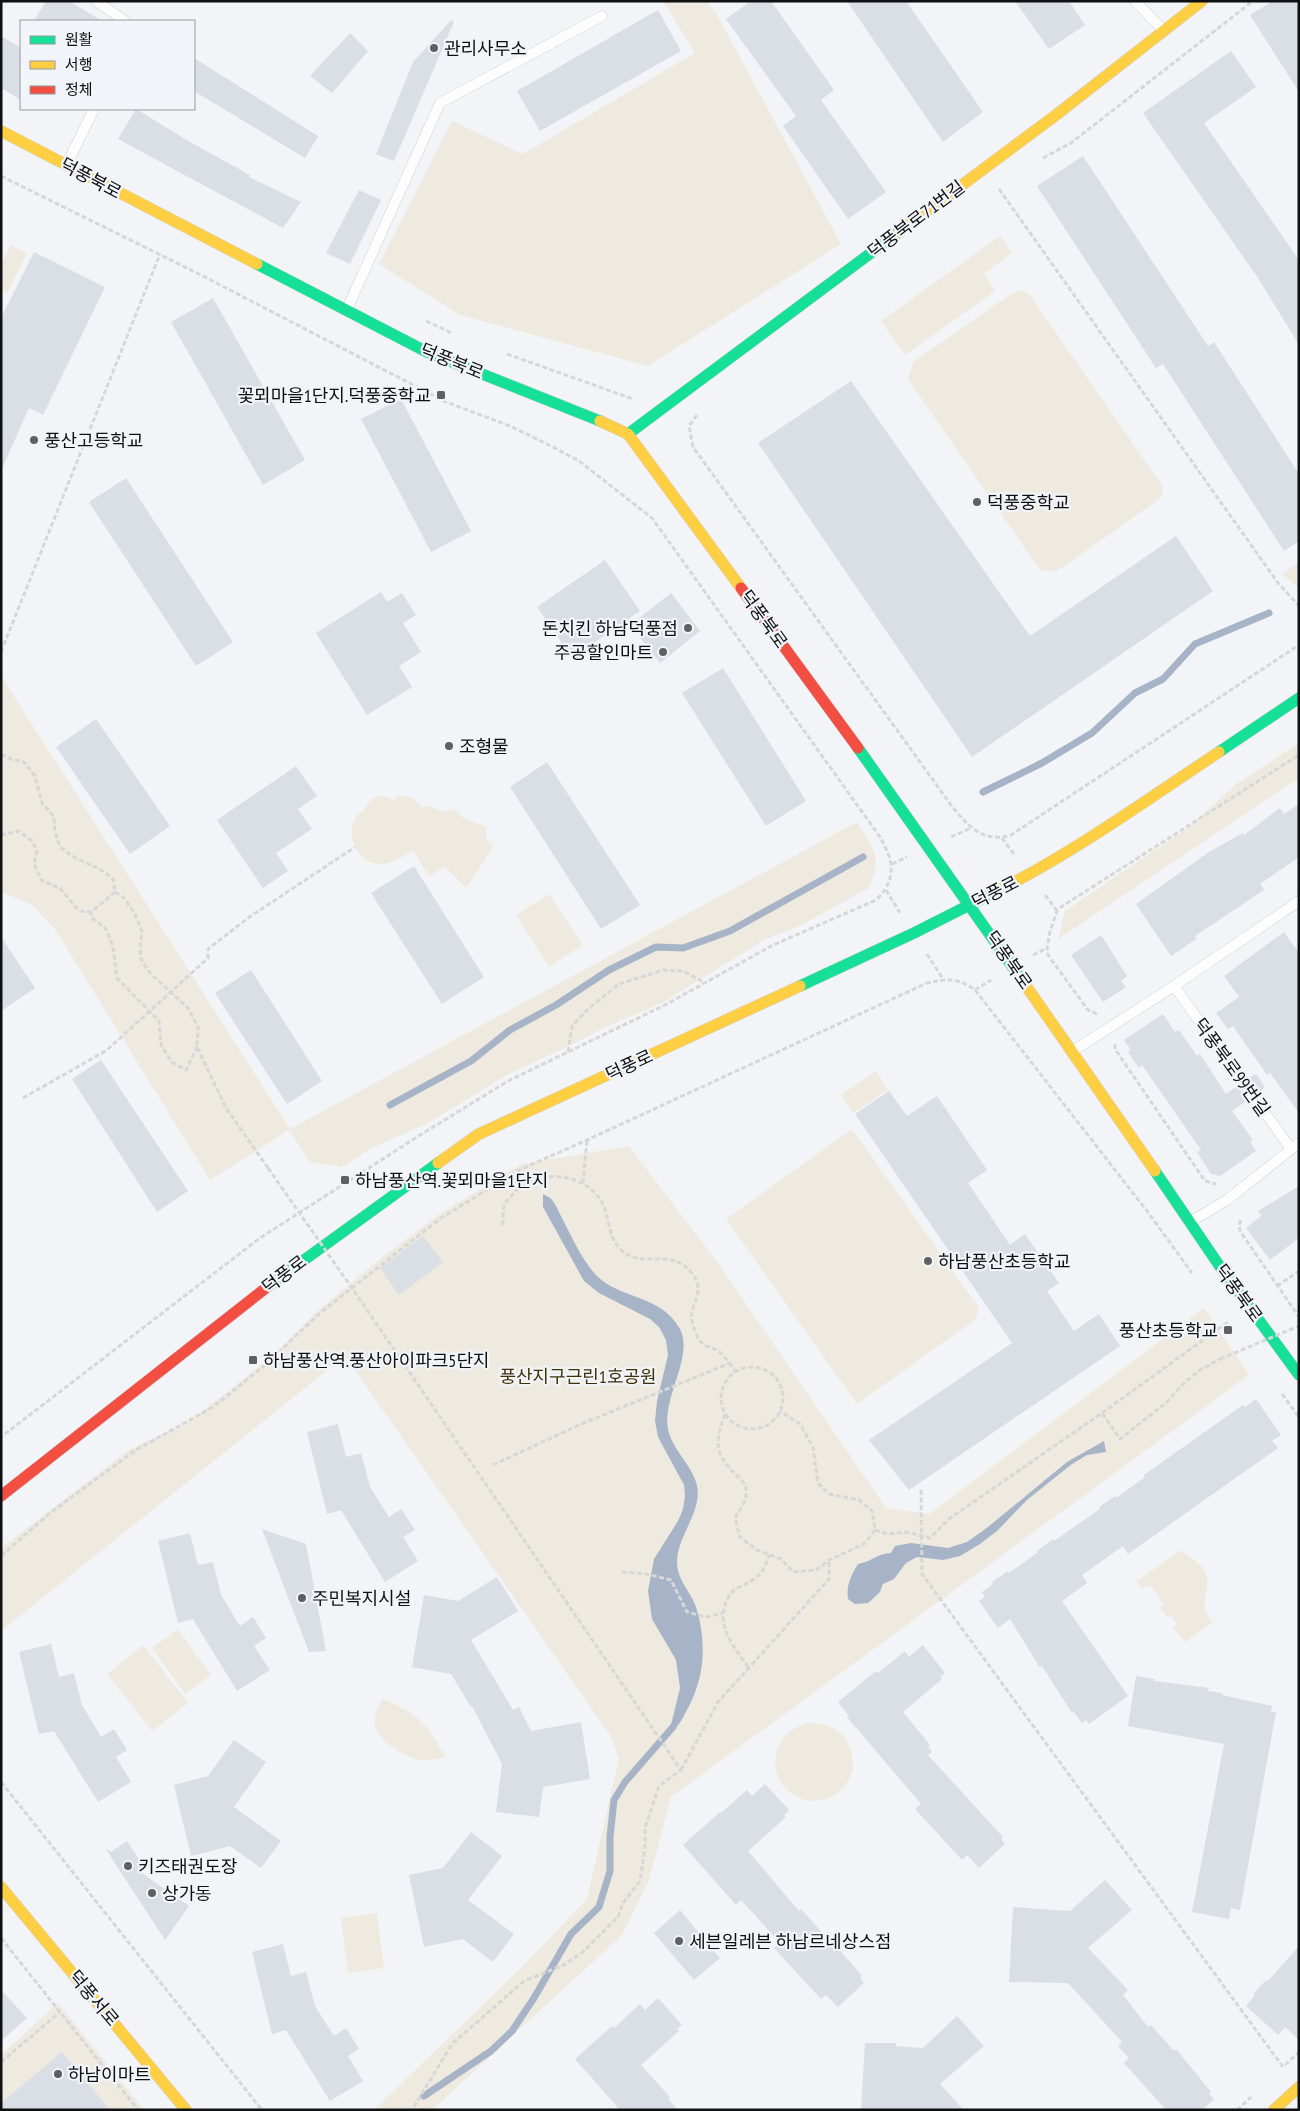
<svg xmlns="http://www.w3.org/2000/svg" width="1300" height="2111" font-family="'PT Sans Narrow','Noto Sans KR',sans-serif">
  <rect width="100%" height="100%" fill="#f2f4f7"/>
  <path fill="#eeeae0" d="M 663,1 L 707,1 L 717,15 L 841,244 L 648,366 L 460,315 L 379,264 L 452,121 L 523,154 L 695,53 Z
    M 1000,236 L 1012,253 L 984,274 L 995,291 L 905,355 L 881,321 Z
    M 11,245 L 27,253 L 7,293 L 1,290 L 1,264 Z
    M 1020,290 L 1029,294 L 1163,487 L 1161,498 L 1057,571 L 1040,570 L 908,379 L 913,362 L 1011,294 Z
    M 1299,562 L 1299,588 L 1282,574 Z
    M 1,676 L 290,1129 L 857,822 C 875,850 882,855 869,888 L 799,926 L 764,940 L 662,1003 L 604,1028 L 567,1047 L 507,1075 L 428,1123 L 372,1148 L 342,1167 L 310,1162 L 289,1130 L 210,1180 L 55,929 L 31,904 L 1,892 Z
    M 1299,743 L 1299,778 L 1058,939 L 1065,911 L 1189,827 L 1235,785 Z
    M 383,795 L 393,800 L 400,795 L 411,797 L 422,807 L 431,806 L 442,812 L 452,809 L 457,812 L 462,817 L 486,827 L 486,838 L 493,847 L 466,888 L 445,867 L 429,876 L 413,851 C 403,856 392,864 380,864 C 352,863 341,822 365,809 C 369,800 373,797 383,795 Z
    M 549,894 L 583,945 L 549,967 L 516,915 Z
    M 876,1071 L 888,1090 L 853,1113 L 841,1095 Z
    M 852,1129 L 979,1308 L 976,1319 L 857,1404 L 726,1219 Z
    M 629,1146 L 720,1266 L 886,1508 L 929,1514 L 1204,1308 L 1249,1375 L 671,1797 L 649,1880 L 622,1935 L 432,2110 L 374,2110 L 522,1967 L 587,1899 L 619,1758 L 610,1735 L 345,1356 L 1,1631 L 1,1548 L 129,1450 L 190,1421 L 274,1355 L 315,1313 L 376,1262 L 438,1215 L 521,1164 Z
    M 1181,1550 C 1189,1558 1203,1563 1206,1574 C 1212,1593 1195,1605 1213,1622 L 1185,1642 L 1173,1628 L 1177,1624 L 1171,1616 L 1168,1618 L 1160,1608 L 1164,1605 L 1150,1585 L 1142,1589 L 1137,1581 Z
    M 178,1629 L 211,1675 L 185,1694 L 152,1648 Z
    M 143,1645 L 188,1703 L 152,1731 L 107,1674 Z
    M 383,1699 C 419,1715 426,1722 445,1757 C 435,1759 423,1762 413,1758 C 400,1754 378,1739 375,1725 C 373,1715 378,1707 383,1699 Z
    M775 1762a39 39 0 1 1 78 0a39 39 0 1 1-78 0Z
    M 377,1913 L 384,1968 L 348,1973 L 341,1918 Z
    M 58,2003 L 144,2110 L 1,2110 L 1,2055 Z"/>
  <path fill="#a7b4c7" d="M 543,1194 C 546,1196 550,1197 552,1200 C 556,1204 558,1211 561,1216 C 571,1235 581,1259 596,1275 C 620,1300 661,1294 680,1329 C 694,1356 662,1398 668,1429 C 672,1449 690,1463 696,1482 C 705,1509 677,1535 677,1562 C 677,1580 691,1592 696,1607 C 707,1643 705,1677 687,1710 C 682,1719 679,1727 669,1733 L 680,1688 L 676,1660 L 652,1619 L 648,1591 L 654,1559 L 678,1521 L 683,1509 L 685,1496 L 684,1485 L 658,1437 L 655,1421 L 657,1401 L 668,1355 L 666,1340 L 659,1327 L 650,1319 L 599,1293 L 584,1281 L 543,1207 Z
    M 1104,1441 L 1106,1452 L 1087,1455 L 1072,1464 L 1027,1500 L 997,1531 L 980,1544 L 960,1556 L 943,1560 L 917,1557 L 906,1563 L 894,1579 L 883,1584 L 880,1592 L 868,1603 L 855,1604 L 848,1599 C 846,1586 851,1575 858,1564 C 871,1562 878,1553 891,1553 L 895,1546 L 911,1543 L 948,1548 L 967,1542 L 988,1527 L 1067,1462 Z"/>
  <g fill="none" stroke-linecap="round" stroke-linejoin="round">
    <path stroke="#a7b4c7" stroke-width="7" d="M 983,792 L 1042,763 L 1092,733 L 1135,693 L 1163,679 L 1195,644 L 1269,613
      M 390,1105 L 471,1061 L 510,1030 L 556,1005 L 609,970 L 656,947 L 683,948 L 730,931 L 863,857
      M 424,2096 L 491,2051 L 512,2031 L 534,1998 L 571,1934 L 599,1907 L 610,1871 L 610,1837 L 614,1800 L 625,1782 L 673,1727"/>
  </g>
  <path fill="#dadee5" d="M 46,1 L 69,1 L 102,21 L 34,21 Z
    M 751,1 L 771,1 L 834,90 L 821,100 L 886,192 L 848,219 L 783,126 L 796,116 L 726,19 Z
    M 847,1 L 906,1 L 983,112 L 943,142 Z
    M 1015,1 L 1069,1 L 1085,25 L 1049,49 Z
    M 1273,1 L 1299,1 L 1299,92 L 1250,15 Z
    M 658,10 L 681,51 L 540,131 L 517,91 Z
    M 451,20 L 454,22 L 394,161 L 376,154 L 413,62 Z
    M 350,33 L 368,51 L 332,93 L 310,76 Z
    M 1,36 L 21,48 L 21,100 L 1,88 Z
    M 1231,51 L 1256,87 L 1204,123 L 1299,260 L 1299,345 L 1258,278 L 1143,113 Z
    M 194,58 L 318,136 L 305,158 L 194,91 Z
    M 136,109 L 190,142 L 250,175 L 249,177 L 301,202 L 283,228 L 118,139 Z
    M 1083,156 L 1208,346 L 1214,342 L 1299,474 L 1299,541 L 1284,551 L 1163,364 L 1156,368 L 1037,186 Z
    M 359,190 L 381,200 L 350,264 L 326,253 Z
    M 34,252 L 105,287 L 43,415 L 29,408 L 1,471 L 1,318 Z
    M 213,298 L 305,460 L 263,485 L 171,322 Z
    M 851,381 L 1030,636 L 1176,536 L 1213,591 L 972,757 L 758,443 Z
    M 401,399 L 471,531 L 431,552 L 361,419 Z
    M 126,478 L 233,642 L 196,666 L 89,502 Z
    M 605,560 L 640,611 L 572,658 L 537,607 Z
    M 381,592 L 387,602 L 402,593 L 416,615 L 403,623 L 421,652 L 399,666 L 412,687 L 367,715 L 316,633 Z
    M 671,593 L 700,631 L 660,663 L 630,625 Z
    M 723,668 L 806,801 L 766,826 L 682,693 Z
    M 96,719 L 170,826 L 130,854 L 56,747 Z
    M 547,762 L 640,905 L 601,929 L 510,787 Z
    M 296,766 L 317,796 L 298,809 L 312,829 L 276,853 L 288,871 L 263,888 L 217,820 Z
    M 1299,804 L 1299,857 L 1260,884 L 1264,890 L 1195,936 L 1196,939 L 1171,956 L 1136,904 L 1209,852 L 1243,833 L 1244,835 L 1280,808 L 1284,814 Z
    M 414,866 L 484,977 L 442,1004 L 371,893 Z
    M 1284,932 L 1299,953 L 1299,1113 L 1270,1073 L 1267,1075 L 1233,1026 L 1228,1029 L 1216,1013 L 1239,997 L 1224,976 Z
    M 1101,935 L 1127,976 L 1121,981 L 1126,987 L 1103,1002 L 1071,955 Z
    M 1,937 L 35,988 L 1,1011 Z
    M 251,970 L 322,1081 L 287,1104 L 215,993 Z
    M 1163,1014 L 1175,1032 L 1179,1030 L 1197,1056 L 1200,1054 L 1226,1094 L 1237,1086 L 1248,1100 L 1232,1111 L 1253,1140 L 1250,1142 L 1256,1151 L 1220,1176 L 1211,1174 L 1197,1152 L 1201,1150 L 1142,1065 L 1139,1068 L 1128,1052 L 1131,1050 L 1124,1040 Z
    M 101,1060 L 188,1191 L 157,1212 L 72,1079 Z
    M 1256,1074 L 1265,1087 L 1259,1092 L 1249,1078 Z
    M 889,1091 L 907,1116 L 937,1096 L 987,1170 L 968,1183 L 1010,1245 L 1025,1234 L 1059,1283 L 1047,1291 L 1074,1331 L 1099,1314 L 1120,1346 L 909,1490 L 869,1440 L 1012,1343 L 855,1114 Z
    M 1299,1186 L 1299,1238 L 1270,1260 L 1246,1228 L 1261,1216 L 1258,1211 Z
    M 423,1236 L 443,1262 L 399,1295 L 380,1268 Z
    M 1256,1399 L 1281,1435 L 1272,1441 L 1278,1448 L 1128,1554 L 1123,1546 L 1082,1575 L 1087,1583 L 1062,1601 L 1128,1696 L 1089,1724 L 1086,1720 L 1082,1723 L 1074,1712 L 1072,1713 L 1042,1666 L 1040,1668 L 1010,1619 L 998,1628 L 979,1601 L 985,1597 L 982,1592 L 993,1584 L 992,1582 L 1008,1571 L 1009,1573 L 1038,1552 L 1037,1551 L 1053,1539 L 1054,1541 L 1100,1509 L 1099,1507 L 1115,1496 L 1116,1498 L 1145,1477 L 1144,1475 L 1172,1455 L 1243,1405 L 1245,1407 Z
    M 338,1424 L 346,1457 L 361,1453 L 370,1487 L 389,1517 L 401,1509 L 415,1530 L 403,1537 L 418,1561 L 385,1582 L 341,1510 L 327,1514 L 307,1432 Z
    M 262,1529 L 306,1544 L 326,1651 L 309,1652 Z
    M 190,1533 L 198,1565 L 213,1562 L 221,1595 L 240,1626 L 253,1617 L 266,1638 L 254,1646 L 270,1670 L 237,1691 L 193,1619 L 178,1623 L 158,1541 Z
    M 497,1577 L 518,1611 L 471,1640 L 513,1710 L 519,1707 L 531,1731 L 581,1722 L 590,1779 L 543,1787 L 539,1817 L 496,1812 L 502,1764 L 472,1706 L 471,1707 L 451,1674 L 412,1667 L 424,1595 L 458,1601 Z
    M 51,1644 L 59,1677 L 74,1673 L 82,1705 L 101,1737 L 114,1729 L 127,1750 L 116,1757 L 131,1782 L 98,1802 L 54,1731 L 39,1734 L 19,1652 Z
    M 923,1645 L 945,1673 L 940,1677 L 942,1679 L 903,1712 L 930,1745 L 928,1746 L 932,1752 L 928,1755 L 1003,1837 L 1001,1839 L 1005,1844 L 979,1868 L 967,1855 L 962,1860 L 915,1809 L 921,1804 L 847,1717 L 849,1716 L 838,1702 L 876,1671 L 878,1673 L 905,1651 L 909,1657 Z
    M 1136,1676 L 1155,1679 L 1154,1681 L 1209,1688 L 1208,1691 L 1222,1693 L 1222,1695 L 1272,1706 L 1271,1712 L 1276,1712 L 1240,1910 L 1231,1908 L 1229,1919 L 1192,1912 L 1224,1744 L 1128,1726 Z
    M 234,1740 L 266,1762 L 234,1807 L 281,1841 L 261,1868 L 230,1846 L 191,1856 L 174,1785 L 208,1776 Z
    M 765,1784 L 789,1810 L 784,1815 L 786,1817 L 748,1851 L 799,1911 L 801,1909 L 825,1936 L 826,1934 L 862,1976 L 860,1978 L 864,1983 L 838,2007 L 826,1995 L 821,1999 L 774,1948 L 780,1943 L 753,1913 L 741,1900 L 736,1905 L 683,1845 L 720,1812 L 721,1813 L 747,1790 L 752,1796 Z
    M 471,1832 L 502,1856 L 468,1900 L 514,1934 L 493,1962 L 463,1939 L 424,1947 L 409,1875 L 443,1868 Z
    M 127,1841 L 144,1867 L 136,1869 L 189,1906 L 165,1940 L 105,1848 L 111,1852 Z
    M 1105,1880 L 1132,1910 L 1088,1948 L 1128,1990 L 1123,1995 L 1148,2027 L 1151,2025 L 1174,2051 L 1176,2049 L 1211,2092 L 1209,2094 L 1214,2099 L 1202,2110 L 1166,2110 L 1124,2063 L 1129,2058 L 1118,2046 L 1122,2042 L 1068,1983 L 1009,1982 L 1013,1907 L 1070,1911 Z
    M 680,1910 L 720,1958 L 694,1980 L 654,1933 Z
    M 283,1944 L 291,1976 L 306,1972 L 315,2006 L 334,2036 L 346,2028 L 359,2049 L 348,2056 L 363,2081 L 330,2101 L 286,2030 L 272,2034 L 252,1952 Z
    M 1299,1946 L 1299,2040 L 1285,2027 L 1278,2035 L 1246,2006 L 1255,1995 L 1253,1994 L 1266,1980 L 1268,1981 Z
    M 1,1990 L 27,2018 L 1,2041 Z
    M 658,1998 L 682,2025 L 677,2029 L 679,2031 L 641,2065 L 670,2097 L 668,2099 L 678,2110 L 620,2110 L 575,2059 L 612,2026 L 614,2028 L 640,2004 L 645,2010 Z
    M 957,2016 L 984,2046 L 940,2084 L 964,2110 L 861,2110 L 865,2043 L 896,2043 L 896,2046 L 923,2048 Z
    M 62,2052 L 110,2110 L 1,2110 L 1,2103 Z"/>
  <g fill="none" stroke-linecap="round" stroke-linejoin="round">
    <defs>
      <path id="lane" d="M 96,1 L 125,21
        M 1135,1 L 1163,30
        M 67,164 L 94,109
        M 347,309 L 440,103 L 602,16
        M 1174,986 L 1291,1149
        M 1073,1051 L 1174,986 L 1299,901
        M 1190,1222 L 1227,1200 L 1299,1143"/>
      <path id="fast" d="M 257,264 L 427,352 L 600,421
        M 628,434 L 899,232
        M 858,748 L 1024,983
        M 1219,752 L 1299,698
        M 800,986 L 914,933 L 1003,888
        M 1155,1171 L 1223,1271 L 1299,1375
        M 271,1284 L 438,1163"/>
      <path id="slow" d="M 1,131 L 257,264
        M 899,232 L 1056,115 L 1202,1
        M 600,421 L 628,434 L 741,588
        M 1003,888 C 1079,849 1148,799 1219,752
        M 1024,983 L 1155,1171
        M 438,1163 L 479,1134 L 800,986
        M 1,1887 L 186,2110
        M 1274,2110 L 1299,2087"/>
      <path id="jam" d="M 741,588 L 858,748
        M 1,1496 L 271,1284"/>
    </defs>
    <use href="#lane" stroke="#d0d1d4" stroke-width="11"/>
    <use href="#fast" stroke="#d0d1d4" stroke-width="12"/>
    <use href="#slow" stroke="#d0d1d4" stroke-width="12"/>
    <use href="#jam" stroke="#d0d1d4" stroke-width="12"/>
    <path stroke="#d7d7d8" stroke-width="3" stroke-dasharray="5 2.5" stroke-linecap="butt" d="M 1043,158 L 1071,143 L 1253,1
      M 1,176 L 199,274 L 446,402 L 510,426 L 551,446 L 579,461 L 652,518 L 880,837 C 894,861 897,880 876,900 L 773,945 L 665,1005 L 508,1081 L 417,1137 L 260,1238 L 1,1437
      M 999,189 L 1278,583 L 1299,606
      M 426,321 L 452,333
      M 507,354 L 633,399
      M 697,415 L 689,426 L 693,447 L 951,805 C 967,825 983,844 1011,835 L 1299,645
      M 1,652 L 160,254
      M 1,754 L 11,759 L 24,762 L 35,776 L 42,803 L 54,817 L 55,832 L 60,847 L 72,856 L 103,871 L 113,879 L 115,892 L 91,912 L 91,917 L 106,929 L 113,947 L 117,978 L 159,1021 L 161,1045 L 172,1062 L 186,1070 L 197,1047
      M 1,835 L 19,831 L 32,841 L 37,851 L 34,864 L 42,881 L 60,888 L 79,911 L 91,912
      M 951,837 L 971,828
      M 1002,838 L 1014,854
      M 892,864 L 907,857
      M 886,890 L 900,913
      M 115,892 L 123,897 L 134,912 L 142,931 L 140,950 L 141,959 L 150,973 L 188,1008 L 198,1027 L 197,1047 L 226,1108 L 268,1168
      M 1045,895 L 1057,911
      M 927,954 L 943,979
      M 1033,955 L 1047,948
      M 975,990 L 991,980
      M 1097,1014 L 1088,1010 L 1048,955 L 1047,948 L 1050,932 L 1057,911 L 1061,907 L 1299,755
      M 1115,1044 L 1115,1049 L 1205,1181 L 1216,1184
      M 568,1052 L 572,1026 L 588,1009 L 619,984 L 663,970 L 683,971 L 705,983
      M 23,1098 L 107,1050 L 208,958 L 208,949 L 248,918 L 355,847
      M 583,1183 L 587,1140
      M 1241,1220 L 1239,1225 L 1240,1231 L 1299,1317
      M 503,1225 C 503,1219 503,1212 504,1206 C 505,1202 510,1198 513,1194 C 534,1170 576,1171 597,1195 C 611,1210 605,1235 621,1250 C 643,1270 669,1247 690,1271 C 709,1293 688,1304 692,1321 C 693,1326 697,1338 701,1342 C 705,1347 715,1348 721,1353 C 726,1358 731,1365 735,1371
      M 1277,1286 L 1299,1271
      M 354,1291 L 681,1770 L 659,1786 L 645,1828 L 645,1848 L 640,1881 L 623,1903 L 618,1917 L 584,1951 L 564,1965 L 524,1981 L 452,2044 L 412,2110
      M721 1398a31 31 0 1 1 62 0a31 31 0 1 1-62 0Z
      M 1282,1394 L 1299,1417
      M 1102,1413 L 1228,1322
      M 725,1414 C 711,1452 719,1458 746,1485 L 746,1499 L 735,1518 L 740,1537 L 757,1550 L 781,1559 L 793,1572 L 816,1570 L 829,1560 L 864,1544 L 875,1530 L 872,1511 L 859,1500 L 829,1494 L 818,1483 L 813,1447 L 800,1424 L 780,1411
      M 493,1465 L 579,1425 L 730,1363
      M 921,1490 L 922,1574 L 1283,2067
      M 875,1530 L 888,1534 L 906,1532 L 930,1538 L 949,1519 L 1102,1413 L 1120,1439 L 1167,1402 L 1184,1383 L 1200,1370 L 1220,1359
      M 1,1556 L 50,1513 L 136,1450 L 213,1407 L 265,1365 L 320,1313 L 441,1218 L 517,1171 L 587,1140 L 927,983 C 947,978 958,978 975,990 L 1147,1211 L 1192,1273
      M 622,1572 L 646,1574 L 671,1580 L 687,1612 L 706,1617 L 723,1613
      M 748,1667 C 736,1649 719,1631 724,1608 C 726,1602 728,1595 733,1591 C 736,1588 742,1586 746,1584 C 761,1576 765,1569 769,1555
      M 681,1770 L 718,1702 L 829,1579 L 829,1560
      M 1,1782 L 262,2110
      M 1,1938 L 138,2110
      M 1,2062 L 60,2012
      M 1285,2065 L 1299,2052
      M 1237,2110 L 1251,2097"/>
    <use href="#lane" stroke="#fdfdfe" stroke-width="10"/>
    <use href="#fast" stroke="#16e098" stroke-width="11"/>
    <use href="#slow" stroke="#ffcf43" stroke-width="11"/>
    <use href="#jam" stroke="#f24e42" stroke-width="11"/>
    <path stroke="#d7d7d8" stroke-width="3" stroke-dasharray="5 2.5" stroke-linecap="butt" d="M 268,1168 L 354,1291
      M 1220,1359 L 1299,1326"/>
  </g>
  <g fill="#5e6062" stroke="#f1f4f8" stroke-width="2">
    <circle cx="434" cy="48" r="5"/>
    <rect x="436" y="390" width="10" height="10" rx="2.5"/>
    <circle cx="34" cy="440" r="5"/>
    <circle cx="977" cy="502" r="5"/>
    <circle cx="688" cy="628" r="5"/>
    <circle cx="663" cy="652" r="5"/>
    <circle cx="449" cy="746" r="5"/>
    <rect x="340" y="1175" width="10" height="10" rx="2.5"/>
    <circle cx="928" cy="1261" r="5"/>
    <rect x="1223" y="1325" width="10" height="10" rx="2.5"/>
    <rect x="248" y="1355" width="10" height="10" rx="2.5"/>
    <circle cx="302" cy="1598" r="5"/>
    <circle cx="128" cy="1866" r="5"/>
    <circle cx="152" cy="1893" r="5"/>
    <circle cx="679" cy="1941" r="5"/>
    <circle cx="58" cy="2074" r="5"/>
  </g>
  <g text-anchor="middle" dominant-baseline="central" stroke-width="4.5" stroke-linejoin="round" paint-order="stroke">
    <g font-size="18" fill="#0f1012" stroke="#f1f4f8" text-anchor="start">
      <text x="444" y="48">관리사무소</text>
      <text x="431" y="395" text-anchor="end">꽃뫼마을1단지.덕풍중학교</text>
      <text x="44" y="440">풍산고등학교</text>
      <text x="987" y="502">덕풍중학교</text>
      <text x="678" y="628" text-anchor="end">돈치킨 하남덕풍점</text>
      <text x="653" y="652" text-anchor="end">주공할인마트</text>
      <text x="459" y="746">조형물</text>
      <text x="355" y="1180">하남풍산역.꽃뫼마을1단지</text>
      <text x="938" y="1261">하남풍산초등학교</text>
      <text x="1218" y="1330" text-anchor="end">풍산초등학교</text>
      <text x="263" y="1360">하남풍산역.풍산아이파크5단지</text>
      <text x="312" y="1598">주민복지시설</text>
      <text x="138" y="1866">키즈태권도장</text>
      <text x="162" y="1893">상가동</text>
      <text x="689" y="1941">세븐일레븐 하남르네상스점</text>
      <text x="68" y="2074">하남이마트</text>
    </g>
    <g font-size="18" fill="#0f1012" stroke="#f1f4f8">
      <text transform="translate(91 178) rotate(28)">덕풍북로</text>
      <text transform="translate(916 219) rotate(-37)">덕풍북로71번길</text>
      <text transform="translate(452 361) rotate(22)">덕풍북로</text>
      <text transform="translate(764 619) rotate(54)">덕풍북로</text>
      <text transform="translate(995 892) rotate(-27)">덕풍로</text>
      <text transform="translate(1009 960) rotate(55)">덕풍북로</text>
      <text transform="translate(629 1065) rotate(-25)">덕풍로</text>
      <text transform="translate(1232 1067) rotate(54)">덕풍북로99번길</text>
      <text transform="translate(284 1274) rotate(-37)">덕풍로</text>
      <text transform="translate(1239 1293) rotate(54)">덕풍북로</text>
      <text transform="translate(94 1998) rotate(50)">덕풍서로</text>
    </g>
    <g font-size="18" fill="#403008" stroke="#f1f4f8">
      <text x="578" y="1376">풍산지구근린1호공원</text>
    </g>
  </g>
  <rect width="1300" height="2111" fill="none" stroke="#0f1012" stroke-width="5"/>
  <rect x="20" y="20" width="175" height="90" fill="#f1f4f8" stroke="#97999c"/>
  <rect x="30" y="36" width="25" height="8" fill="#16e098" stroke="#97999c"/>
  <text x="65" y="45" font-size="15" fill="#0f1012">원활</text>
  <rect x="30" y="61" width="25" height="8" fill="#ffcf43" stroke="#97999c"/>
  <text x="65" y="70" font-size="15" fill="#0f1012">서행</text>
  <rect x="30" y="86" width="25" height="8" fill="#f24e42" stroke="#97999c"/>
  <text x="65" y="95" font-size="15" fill="#0f1012">정체</text>
</svg>
